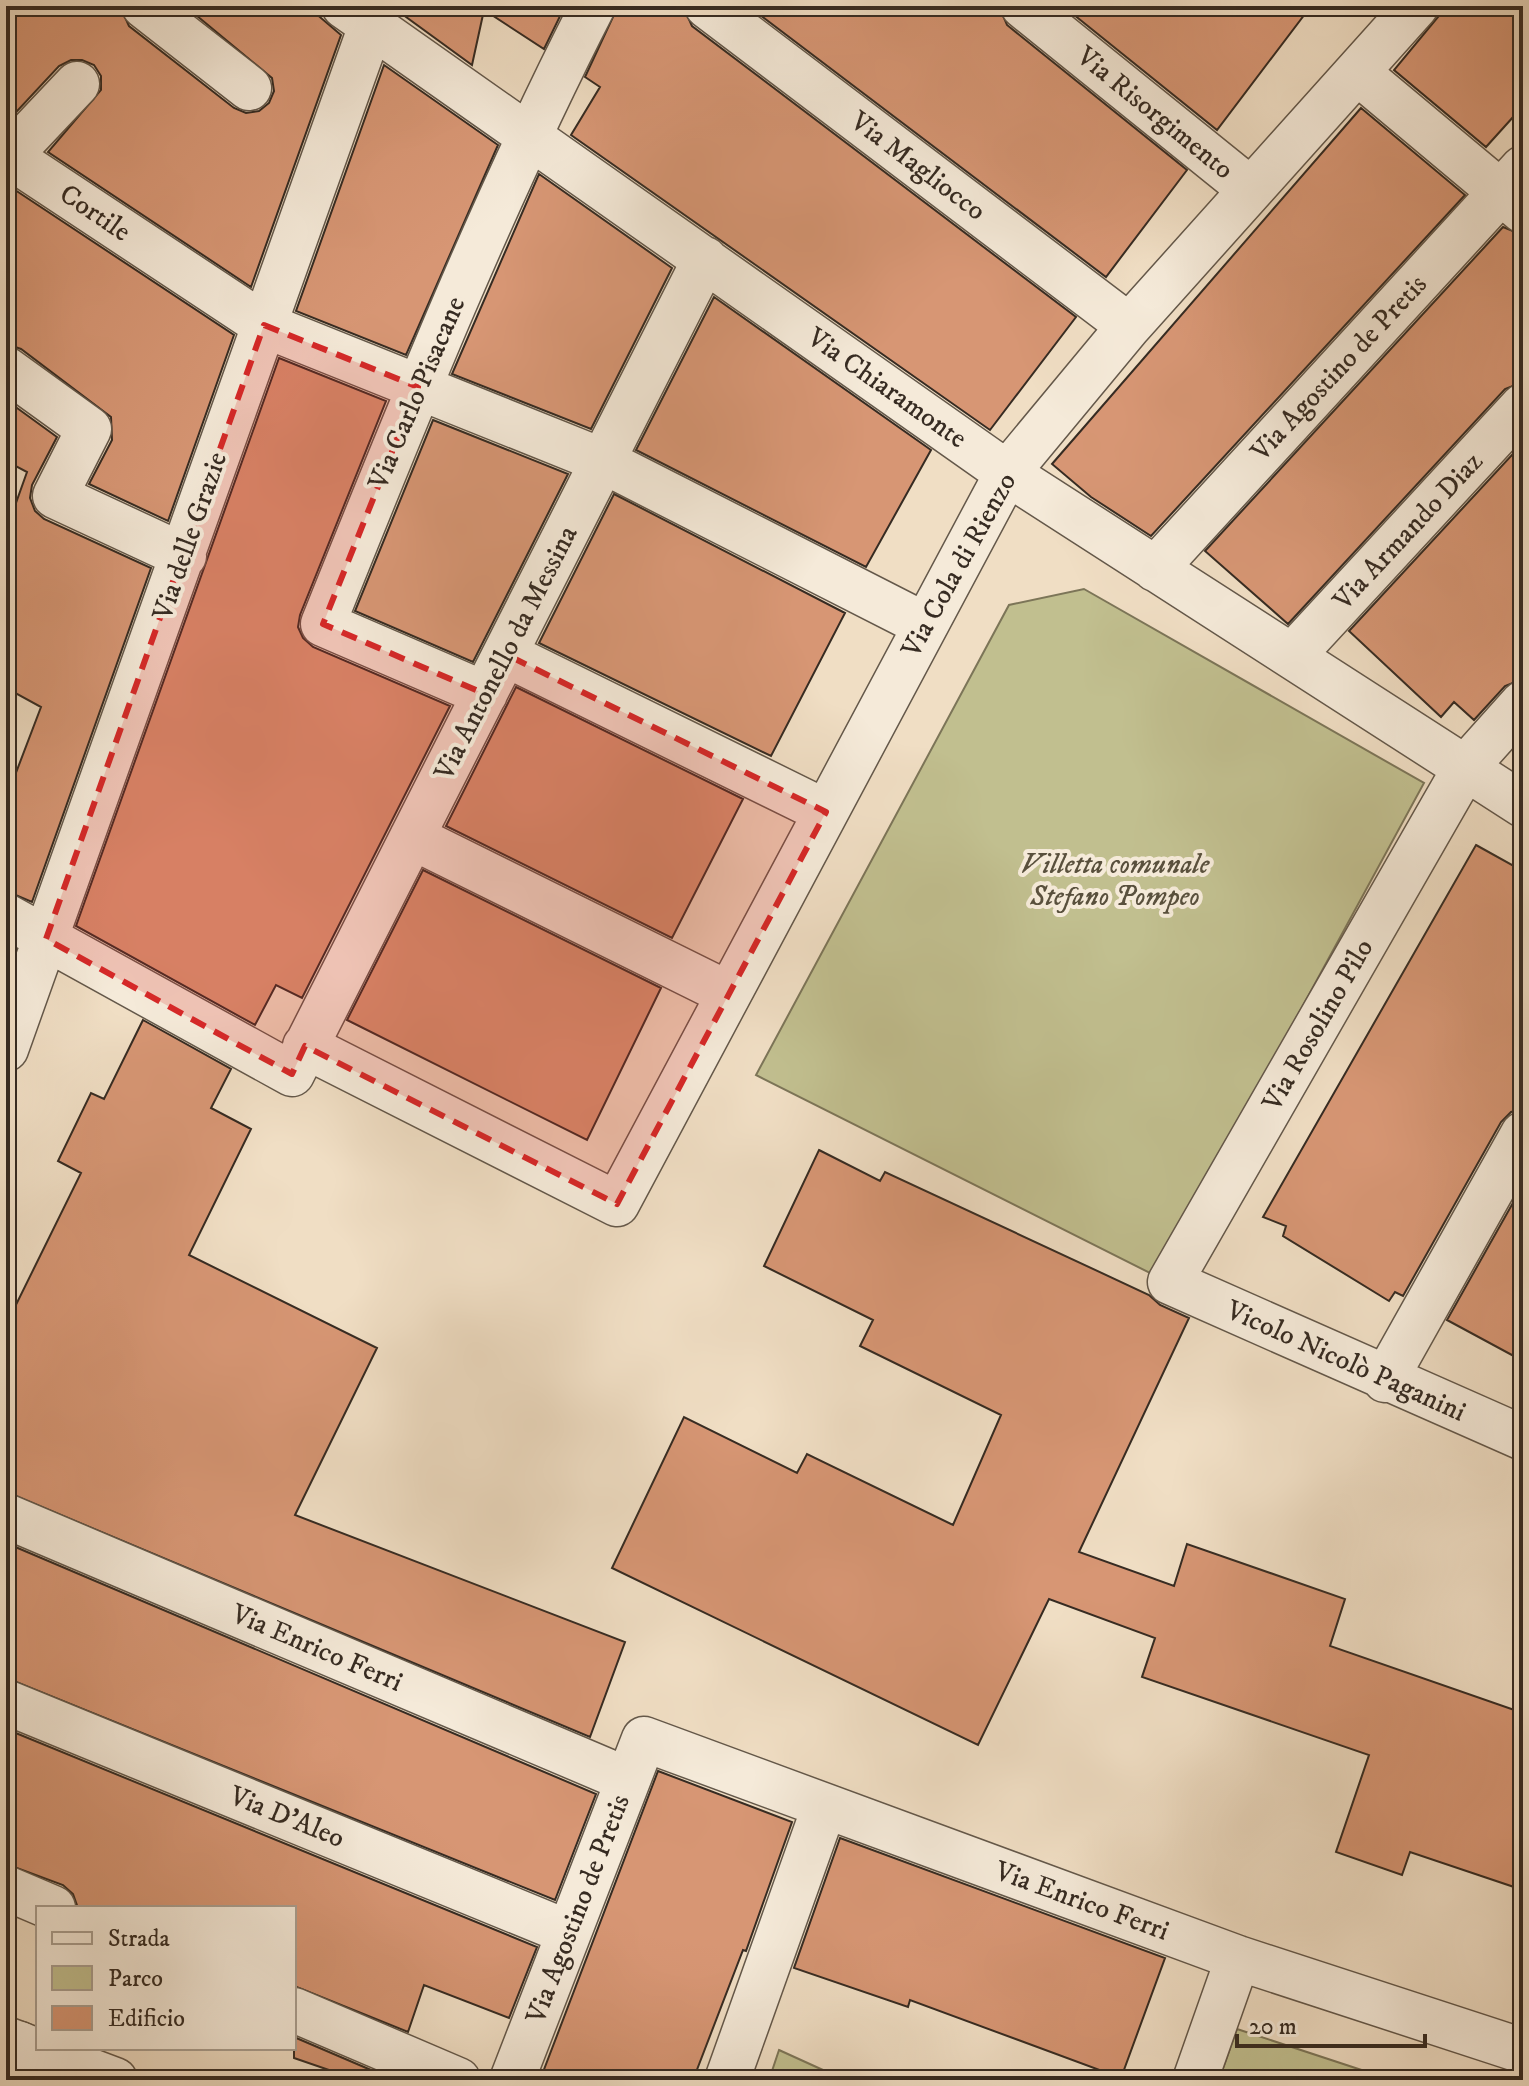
<svg xmlns="http://www.w3.org/2000/svg" width="1529" height="2086" font-family="'IM FELL DW Pica',serif">
  <rect width="100%" height="100%" fill="#f0dec4"/>
  <filter id="stains"><feTurbulence type="fractalNoise" baseFrequency=".0025" numOctaves="4"/><feColorMatrix values="0 0 0 0 .2 0 0 0 0 .09 0 0 0 0 .02 0 0 0 .5 -.17"/></filter>
  <radialGradient id="worn" r=".72"><stop offset=".6" stop-color="#630" stop-opacity="0"/><stop offset="1" stop-color="#630" stop-opacity=".3"/></radialGradient>
  <path fill="#c1bf8f" stroke="#7c7558" stroke-width="2" d="M 1084,589 L 1424,783 L 1156,1276 L 756,1075 L 1009,605 Z
    M 1237,2029 L 1392,2080 L 1219,2080 Z
    M 779,2050 L 845,2080 L 769,2080 Z"/>
  <path fill="#d79674" stroke="#362b22" stroke-width="2" d="M 6,6 L 120,6 L 129,26 L 234,108 L 246,113 L 259,111 L 269,103 L 274,91 L 272,78 L 185,6 L 307,6 L 341,35 L 251,287 L 48,152 L 101,90 L 101,76 L 94,65 L 82,60 L 71,60 L 59,66 L 6,123 Z
    M 391,6 L 565,6 L 544,49 L 484,10 L 472,65 Z
    M 618,6 L 683,6 L 692,26 L 1076,317 L 990,430 L 571,135 L 600,87 L 585,77 Z
    M 748,6 L 999,6 L 1007,25 L 1187,170 L 1106,277 Z
    M 1063,6 L 1311,6 L 1217,130 Z
    M 1447,6 L 1523,6 L 1523,106 L 1486,147 L 1394,70 Z
    M 384,65 L 498,145 L 406,355 L 296,311 Z
    M 1361,108 L 1465,195 L 1151,536 L 1091,497 L 1052,464 Z
    M 539,174 L 672,268 L 591,429 L 452,374 Z
    M 6,184 L 234,335 L 168,521 L 89,484 L 112,440 L 111,417 L 21,349 L 6,344 Z
    M 1503,227 L 1523,235 L 1523,382 L 1505,389 L 1288,624 L 1205,551 Z
    M 714,297 L 931,450 L 866,567 L 636,450 Z
    M 279,358 L 386,401 L 300,615 L 298,627 L 303,638 L 313,647 L 450,706 L 302,998 L 276,985 L 255,1025 L 76,926 Z
    M 6,400 L 57,437 L 32,485 L 30,498 L 35,511 L 44,519 L 151,568 L 32,902 L 6,891 L 6,799 L 41,707 L 6,688 L 6,531 L 27,472 L 6,461 Z
    M 433,420 L 568,474 L 473,662 L 355,611 Z
    M 1523,443 L 1523,679 L 1505,686 L 1474,720 L 1454,702 L 1441,717 L 1349,631 Z
    M 614,494 L 845,613 L 771,756 L 539,643 Z
    M 516,687 L 743,799 L 672,938 L 446,826 Z
    M 1476,845 L 1523,871 L 1523,1109 L 1511,1112 L 1501,1122 L 1403,1296 L 1395,1292 L 1389,1301 L 1283,1236 L 1286,1226 L 1263,1217 Z
    M 423,870 L 661,988 L 587,1140 L 347,1020 Z
    M 143,1020 L 231,1069 L 211,1108 L 251,1129 L 189,1255 L 377,1348 L 295,1515 L 625,1642 L 590,1737 L 6,1492 L 6,1325 L 81,1173 L 58,1161 L 91,1093 L 104,1099 Z
    M 819,1150 L 880,1181 L 885,1172 L 1149,1295 L 1160,1305 L 1189,1318 L 1079,1552 L 1174,1586 L 1187,1544 L 1345,1599 L 1330,1646 L 1523,1713 L 1523,1890 L 1410,1852 L 1402,1875 L 1336,1852 L 1369,1755 L 1142,1677 L 1155,1638 L 1049,1599 L 978,1745 L 612,1568 L 684,1417 L 797,1473 L 807,1454 L 953,1525 L 1001,1415 L 860,1346 L 873,1320 L 764,1266 Z
    M 1523,1185 L 1523,1361 L 1447,1320 Z
    M 6,1543 L 596,1794 L 555,1900 L 6,1678 Z
    M 6,1729 L 537,1947 L 509,2018 L 424,1985 L 408,2032 L 294,1986 L 294,1908 L 78,1908 L 73,1894 L 63,1885 L 6,1864 Z
    M 658,1771 L 792,1822 L 746,1951 L 743,1950 L 693,2080 L 540,2080 Z
    M 840,1838 L 1165,1958 L 1121,2078 L 910,2000 L 908,2007 L 794,1968 Z
    M 294,2037 L 392,2079 L 392,2080 L 358,2080 L 294,2058 Z"/>
  <g fill="none" stroke-linecap="round" stroke-linejoin="round">
    <defs>
      <path id="pedestrian" d="M 8,2080 L 20,2044"/>
      <path id="minor" d="M 144,6 L 249,88
        M 344,6 L 1007,473 L 1523,805
        M 707,6 L 1129,326
        M 1023,6 L 1251,190
        M 1357,72 L 1523,211
        M 77,84 L 9,156 L 264,325 L 603,461 L 925,625
        M 6,369 L 89,429 L 55,496 L 184,556
        M 1155,569 L 1523,168
        M 505,654 L 826,812
        M 1292,656 L 1523,406
        M 485,694 L 323,624 C 407,415 490,207 593,6
        M 1523,703 L 1465,768 L 1170,1282 L 1523,1438
        M 412,837 L 729,994
        M 6,916 L 292,1074 L 705,259
        M 305,1046 L 617,1204 L 1007,473 L 1129,326 L 1416,6
        M 6,1049 L 372,23
        M 1385,1380 L 1523,1134
        M 6,1516 L 628,1780
        M 6,1702 L 567,1932
        M 6,1888 L 53,1908
        M 294,2010 L 458,2080
        M 6,2039 L 115,2080
        M 512,2080 L 644,1739 L 1238,1958 L 1523,2051
        M 727,2080 L 824,1808
        M 1195,2080 L 1238,1958"/>
    </defs>
    <use href="#pedestrian" stroke="#64584a" stroke-width="47"/>
    <use href="#minor" stroke="#64584a" stroke-width="47"/>
    <use href="#pedestrian" stroke="#f5ead9" stroke-width="44"/>
    <use href="#minor" stroke="#f5ead9" stroke-width="44"/>
  </g>
  <path fill="#d62828" fill-opacity="0.2" stroke="#d62828" stroke-width="6" stroke-dasharray="16 10" stroke-linejoin="round" d="M 264,325 L 418,387 L 323,624 L 485,694 L 505,654 L 826,812 L 617,1204 L 305,1046 L 292,1074 L 46,939 Z"/>
  <g text-anchor="middle" dominant-baseline="central" stroke-width="8" stroke-linejoin="round" paint-order="stroke">
    <g font-size="28" fill="#362b22" stroke="#f5ead9">
      <text transform="translate(1155 113) rotate(39)">Via Risorgimento</text>
      <text transform="translate(918 166) rotate(37)">Via Magliocco</text>
      <text transform="translate(95 213) rotate(34)">Cortile</text>
      <text transform="translate(1339 368) rotate(-47)">Via Agostino de Pretis</text>
      <text transform="translate(887 388) rotate(35)">Via Chiaramonte</text>
      <text transform="translate(417 393) rotate(-67)">Via Carlo Pisacane</text>
      <text transform="translate(1408 531) rotate(-47)">Via Armando Diaz</text>
      <text transform="translate(190 536) rotate(-71)">Via delle Grazie</text>
      <text transform="translate(959 565) rotate(-61)">Via Cola di Rienzo</text>
      <text transform="translate(506 653) rotate(-63)">Via Antonello da Messina</text>
      <text transform="translate(1318 1025) rotate(-60)">Via Rosolino Pilo</text>
      <text transform="translate(1346 1361) rotate(24)">Vicolo Nicolò Paganini</text>
      <text transform="translate(317 1648) rotate(23)">Via Enrico Ferri</text>
      <text transform="translate(287 1817) rotate(22)">Via D'Aleo</text>
      <text transform="translate(1082 1901) rotate(20)">Via Enrico Ferri</text>
      <text transform="translate(578 1909) rotate(-69)">Via Agostino de Pretis</text>
    </g>
    <g font-size="28" font-style="italic" fill="#59503d" stroke="#f5ead9">
      <text x="1115" y="864">Villetta comunale<tspan x="1115" dy="32">Stefano Pompeo</tspan></text>
    </g>
  </g>
  <rect width="1529" height="2086" fill="none" stroke="#f0dec4" stroke-width="32"/>
  <rect x="8" y="8" width="1513" height="2070" fill="none" stroke="#362b22" stroke-width="4"/>
  <rect x="16" y="16" width="1497" height="2054" fill="none" stroke="#362b22" stroke-width="2"/>
  <rect x="36" y="1906" width="260" height="144" fill="#f5ead9" stroke="#a99e90" stroke-width="2"/>
  <rect x="52" y="1932" width="40" height="12" fill="#f5ead9" stroke="#a99e90" stroke-width="2"/>
  <text x="108" y="1946" font-size="24" fill="#362b22">Strada</text>
  <rect x="52" y="1966" width="40" height="24" fill="#c1bf8f" stroke="#a99e90" stroke-width="2"/>
  <text x="108" y="1986" font-size="24" fill="#362b22">Parco</text>
  <rect x="52" y="2006" width="40" height="24" fill="#d79674" stroke="#a99e90" stroke-width="2"/>
  <text x="108" y="2026" font-size="24" fill="#362b22">Edificio</text>
  <path d="M1237 2034v12h188v-12" fill="none" stroke="#362b22" stroke-width="4"/>
  <text x="1249" y="2034" font-size="24" fill="#362b22" stroke="#f5ead9" stroke-width="6" paint-order="stroke">20 m</text>
  <rect width="100%" height="100%" filter="url(#stains)"/>
  <rect width="100%" height="100%" fill="url(#worn)"/>
</svg>
